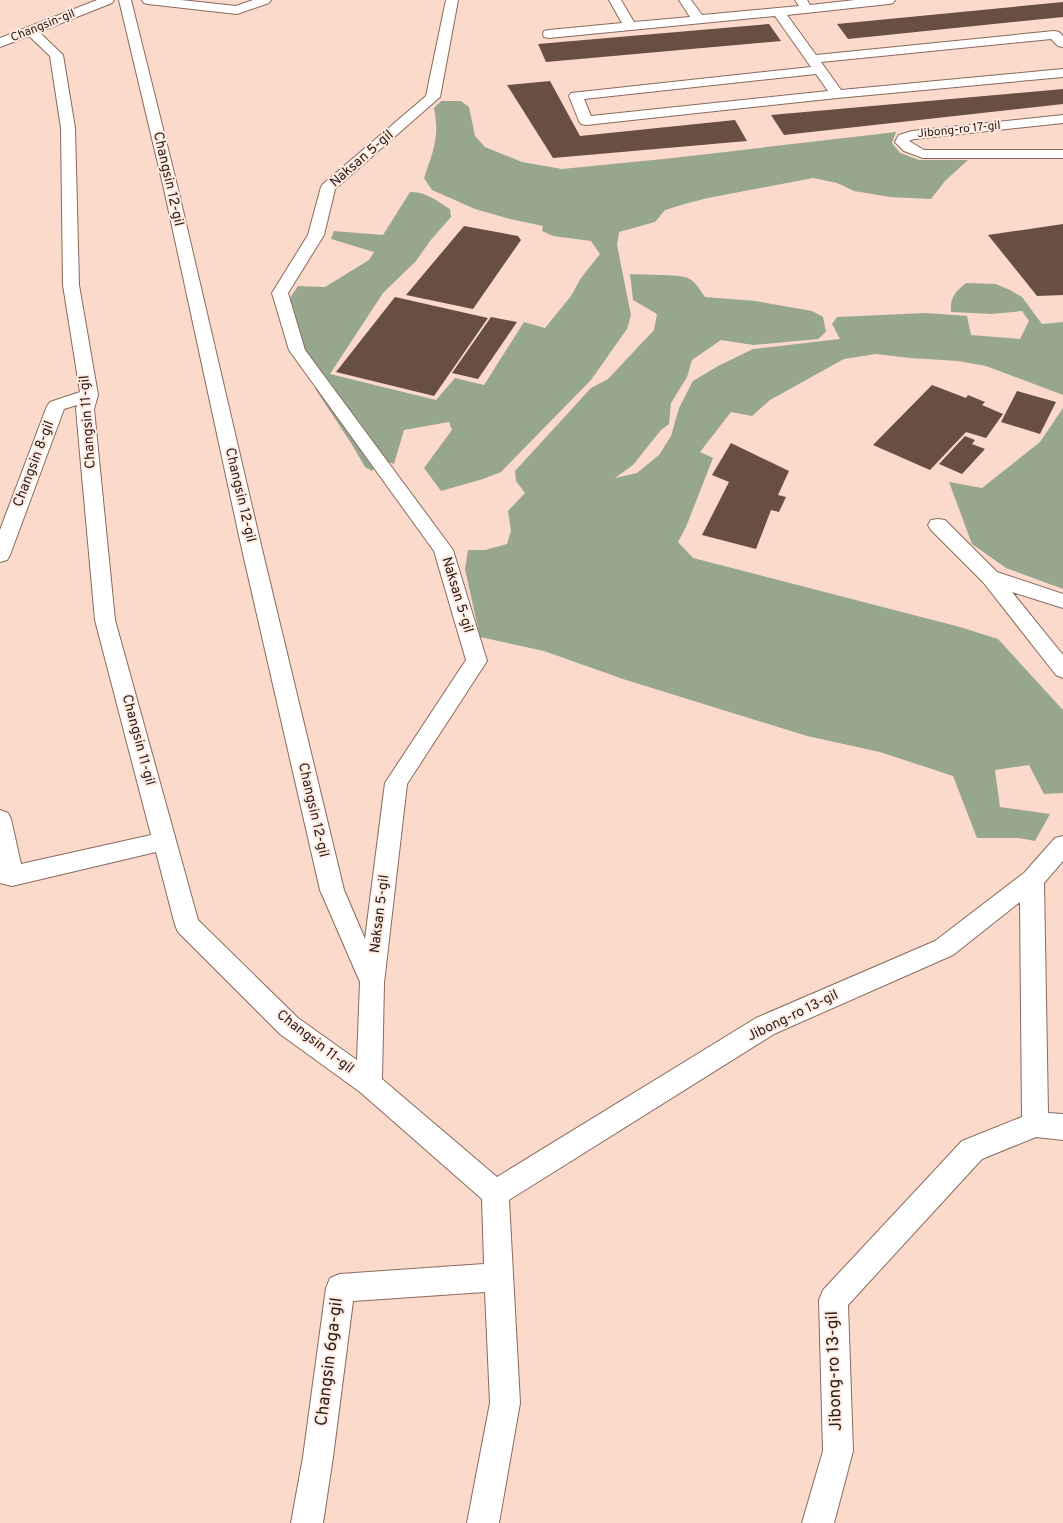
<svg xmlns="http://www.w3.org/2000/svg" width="1063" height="1523" font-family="Overpass,sans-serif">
  <rect width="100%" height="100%" fill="#fbdacb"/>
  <path fill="#97a78e" d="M 441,101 L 461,101 L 469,107 L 475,136 L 485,147 L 522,162 L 562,169 L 673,158 L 896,132 L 892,143 L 900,153 L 919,160 L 968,160 L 945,181 L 931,199 L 890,197 L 854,191 L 837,183 L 813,178 L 708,198 L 688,203 L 665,210 L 655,222 L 619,232 L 617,245 L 631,315 L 627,329 L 591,380 L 501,472 L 483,479 L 441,491 L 424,468 L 452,430 L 449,422 L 404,430 L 394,464 L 381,459 L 372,471 L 365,467 L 351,443 L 316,390 L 290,314 L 290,298 L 298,286 L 325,287 L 369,260 L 374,252 L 331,239 L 334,231 L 383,235 L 410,192 C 424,191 438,201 450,209 L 451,217 L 430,241 L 416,261 L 383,293 L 330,374 L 436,400 L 455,378 L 484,385 L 524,322 L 545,328 L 571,296 L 581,278 L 600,254 L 591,241 L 553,236 L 542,231 L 543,226 L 510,219 L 475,209 L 432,190 L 424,178 C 433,151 440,138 434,108 Z
    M 630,274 C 643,275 677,274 688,278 C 696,282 700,290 705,297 L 755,301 L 812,311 L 823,317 L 826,332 L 818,339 L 753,345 L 721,340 L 692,360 L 687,377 L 671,403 L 669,424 L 661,430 L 633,465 L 615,478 L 637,473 L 659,455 L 671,436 L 679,408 L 693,381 L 718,366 L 753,349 L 840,339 L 832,324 L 837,317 L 926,313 L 967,316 L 971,335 L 1020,339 L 1029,321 L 1022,311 L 992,314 L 951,312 C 950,297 955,292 966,283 L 996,284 L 1010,290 L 1022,297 L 1042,324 L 1063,322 L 1063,395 L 986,366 L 958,361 L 910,358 L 876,354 L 844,359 L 770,400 L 752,416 L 731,412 L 700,452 L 713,458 L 686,527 L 678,542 L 693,558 L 960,627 L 998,639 L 1063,710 L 1063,793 L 1044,794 L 1029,765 L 995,770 L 1000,807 L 1050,814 L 1035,841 L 1019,838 L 977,838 L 953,776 L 880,752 L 807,736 L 623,679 L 544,651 L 480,637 L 465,569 L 468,550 L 485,550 L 507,544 L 511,531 L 508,511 L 525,493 L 516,481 L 515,471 L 591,388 L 608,379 L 654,330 L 657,314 L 633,300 Z
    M 1063,408 L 1063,589 L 1006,568 L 972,544 L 949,482 L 982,488 L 1040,442 Z"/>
  <path fill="#694e43" d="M 1063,2 L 1063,17 L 848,39 L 837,24 Z
    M 769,24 L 781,41 L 546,62 L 538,44 Z
    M 550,81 L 580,136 L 735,120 L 747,141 L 553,158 L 507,85 Z
    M 1063,89 L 1063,104 L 784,135 L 771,115 Z
    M 1063,224 L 1063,295 L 1037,296 L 988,235 Z
    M 464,226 L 518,236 L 521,240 L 473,309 L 406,295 Z
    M 395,297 L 488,318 L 434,396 L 336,372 Z
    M 491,317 L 517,322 L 478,379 L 452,373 Z
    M 932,385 L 966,398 L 968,395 L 985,402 L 982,405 L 1003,414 L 986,438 L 966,432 L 930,470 L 873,445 Z
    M 1017,391 L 1056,402 L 1040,434 L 1001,422 Z
    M 965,436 L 975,440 L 972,444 L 985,449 L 962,474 L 939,464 Z
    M 731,443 L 789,471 L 778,495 L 786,497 L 779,512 L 771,510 L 756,549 L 702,535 L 729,482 L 712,475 Z"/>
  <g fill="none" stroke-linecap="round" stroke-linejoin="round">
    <defs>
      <path id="minor" d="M 97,0 L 114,0 L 112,3 L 39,32 L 63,55 L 75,128 L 79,285 L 98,395 L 94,409 L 115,620 L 198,920 L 298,1018 L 357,1060 L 360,982 L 320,890 L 241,545 L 164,189 L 119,0 L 131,0 L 178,189 L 261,545 L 344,890 L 365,939 L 385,783 L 466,660 L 434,551 L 289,350 L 272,293 L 308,235 L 321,187 L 323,184 L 426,96 L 446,0 L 458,0 L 440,97 L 335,189 L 324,235 L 288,293 L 305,350 L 453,550 L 487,661 L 407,784 L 384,983 L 382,1079 L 497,1177 L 756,1018 L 935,941 L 1024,873 L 1055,838 L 1063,836 L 1063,861 L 1044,883 L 1048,1113 L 1063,1114 L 1063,1140 L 1036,1137 L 982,1159 L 848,1305 L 853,1451 L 834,1523 L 802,1523 L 823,1451 L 819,1300 L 823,1290 L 962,1141 L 1022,1117 L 1020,902 L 953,955 L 774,1034 L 509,1200 L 520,1403 L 499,1523 L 467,1523 L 490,1403 L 485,1292 L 353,1301 L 333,1457 L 323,1523 L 291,1523 L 303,1457 L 326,1288 L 330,1278 L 340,1274 L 484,1264 L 482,1199 L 360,1092 L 280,1034 L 178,932 L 175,925 L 156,852 L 12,886 L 0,883 L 0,810 L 8,813 L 11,819 L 21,864 L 151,835 L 95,620 L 76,409 L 77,405 L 64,409 L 10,555 L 7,560 L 0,562 L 0,530 L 47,406 L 50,402 L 80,392 L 63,285 L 61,128 L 50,56 L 29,36 L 0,47 L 0,38 Z
        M 142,0 L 181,0 L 236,6 L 253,0 L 271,0 L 269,3 L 237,14 L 148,4 L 144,3 Z
        M 609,0 L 621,0 L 634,22 L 690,17 L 679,0 L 691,0 L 702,15 L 799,6 L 795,0 L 807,0 L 810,5 L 855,0 L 895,0 L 893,3 L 889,4 L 787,15 L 816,55 L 1054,31 L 1059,32 L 1063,36 L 1063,47 L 1058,46 L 1051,39 L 821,62 L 841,90 L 1063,69 L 1063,77 L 837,98 L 586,125 L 581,124 L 579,121 L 569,96 L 571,93 L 811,67 L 775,16 L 549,38 L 544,37 L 543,34 L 544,31 L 549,30 L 622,23 ZM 816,74 L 828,91 L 591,116 L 584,99 Z
        M 1063,115 L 1063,123 L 914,139 L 909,141 L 924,150 L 1063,150 L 1063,158 L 923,158 L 904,151 L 895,142 L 899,135 L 912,131 Z
        M 938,519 L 945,520 L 997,572 L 1063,594 L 1063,608 L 1012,592 L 1063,655 L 1063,678 L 1056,675 L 983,582 L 931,530 L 928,525 L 931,520 Z"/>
    </defs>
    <use href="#minor" stroke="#886b5d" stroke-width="2"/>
    <use href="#minor" fill="#fff" fill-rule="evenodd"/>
  </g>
  <g text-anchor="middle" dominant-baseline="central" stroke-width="4" stroke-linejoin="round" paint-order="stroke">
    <g font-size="12" fill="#2c201b" stroke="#ffebe1">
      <text transform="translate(43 26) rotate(-22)">Changsin-gil</text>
      <text transform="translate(959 130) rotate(-6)">Jibong-ro 17-gil</text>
    </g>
    <g font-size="14" fill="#2c201b" stroke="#ffebe1">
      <text transform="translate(362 159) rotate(-41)">Naksan 5-gil</text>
      <text transform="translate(168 179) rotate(77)">Changsin 12-gil</text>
      <text transform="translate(88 422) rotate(-94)">Changsin 11-gil</text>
      <text transform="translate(34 464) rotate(-69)">Changsin 8-gil</text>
      <text transform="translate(240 495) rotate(77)">Changsin 12-gil</text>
      <text transform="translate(457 595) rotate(73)">Naksan 5-gil</text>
      <text transform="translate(138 740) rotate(75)">Changsin 11-gil</text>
      <text transform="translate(313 810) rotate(77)">Changsin 12-gil</text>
      <text transform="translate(380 914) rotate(-83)">Naksan 5-gil</text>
      <text transform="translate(793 1016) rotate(-26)">Jibong-ro 13-gil</text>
      <text transform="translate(315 1042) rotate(38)">Changsin 11-gil</text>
    </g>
    <g font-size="17" fill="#2c201b" stroke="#ffebe1">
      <text transform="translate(330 1362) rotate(-83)">Changsin 6ga-gil</text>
      <text transform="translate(835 1371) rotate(-92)">Jibong-ro 13-gil</text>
    </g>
  </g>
</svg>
